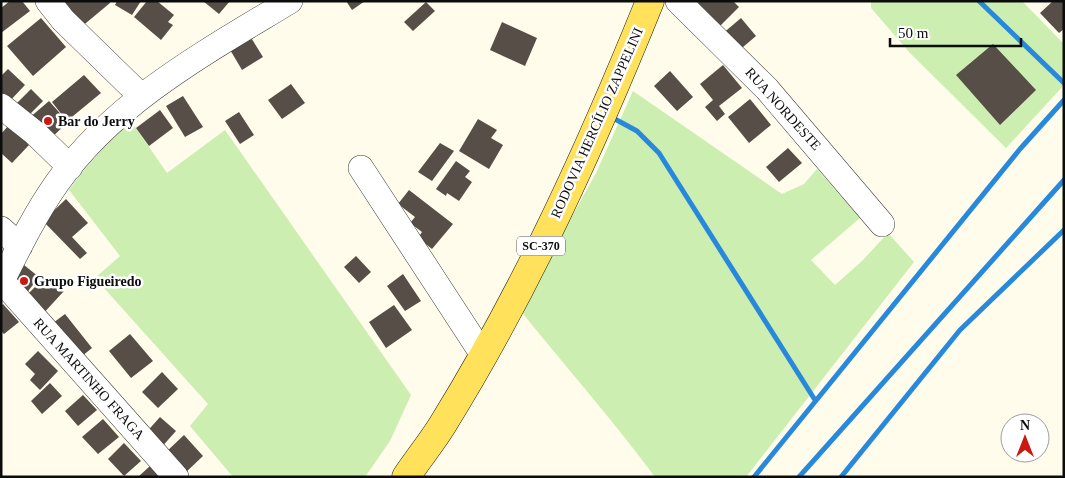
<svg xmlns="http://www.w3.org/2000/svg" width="1065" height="478" font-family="Georgia,serif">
  <rect width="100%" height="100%" fill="#fffceb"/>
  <path fill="#cceeb0" d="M 871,1 L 1022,1 L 1064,44 L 1064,85 L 1006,148 L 910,53 L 871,8 Z
    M 633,91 L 782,194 L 804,184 L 817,169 L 860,218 L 811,260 L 835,285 L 862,261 L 888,233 L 914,262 L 746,477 L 655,477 C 612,419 565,366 520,310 L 596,173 Z
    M 131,121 L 167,173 L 225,130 L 411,395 L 390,441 L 365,477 L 233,477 L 190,426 L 208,404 L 95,278 L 120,256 L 69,190 C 87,164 108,143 131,121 Z"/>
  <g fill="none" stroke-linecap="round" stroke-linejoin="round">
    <path stroke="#2889dc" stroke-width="5" d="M 979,1 L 1064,83
      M 613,118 L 637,131 L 659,153 L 815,400
      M 754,477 L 1020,149 L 1064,100
      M 799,477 L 1064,180
      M 841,477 L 960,330 L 1064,230"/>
  </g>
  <path fill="#564e47" d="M 10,1 L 22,1 L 30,11 L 1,33 L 1,8 Z
    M 62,1 L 109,1 L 110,3 L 80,28 Z
    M 117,1 L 141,1 L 132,15 L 115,5 Z
    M 147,1 L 157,1 L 174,15 L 168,22 L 173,25 L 161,40 L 134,17 Z
    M 203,1 L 230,1 L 219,14 Z
    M 346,1 L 365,1 L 352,10 Z
    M 700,1 L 733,1 L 739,7 L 717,29 L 695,6 Z
    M 1053,1 L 1064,1 L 1064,29 L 1059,33 L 1040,13 Z
    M 426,2 L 435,11 L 413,31 L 404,22 Z
    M 41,18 L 66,47 L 33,76 L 7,46 Z
    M 741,18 L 756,36 L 736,53 L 721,35 Z
    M 502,22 L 537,38 L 525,66 L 490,50 Z
    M 250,36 L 263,57 L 242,70 L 229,48 Z
    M 993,44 L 1036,90 L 1000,125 L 956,75 Z
    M 723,65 L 742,88 L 719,106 L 725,114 L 717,121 L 705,107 L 713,100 L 700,84 Z
    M 8,69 L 25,85 L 5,106 L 1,102 L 1,76 Z
    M 670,71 L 693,97 L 677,111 L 654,86 Z
    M 84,75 L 101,93 L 67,121 L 68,122 L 48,141 L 28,119 L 49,101 L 66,120 L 52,102 Z
    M 291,84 L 305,103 L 282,119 L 268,100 Z
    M 31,89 L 43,101 L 28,116 L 16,104 Z
    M 183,96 L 203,127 L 185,137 L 166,106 Z
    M 750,99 L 771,125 L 749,143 L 728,117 Z
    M 160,110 L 173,128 L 149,146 L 136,128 Z
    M 239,112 L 254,135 L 240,144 L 225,121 Z
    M 478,119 L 497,130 L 491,138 L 503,145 L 489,169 L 459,151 Z
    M 8,126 L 29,145 L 12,163 L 1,153 L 1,134 Z
    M 440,143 L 454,151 L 432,181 L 418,172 Z
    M 788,148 L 802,163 L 779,182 L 766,167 Z
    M 456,161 L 470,171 L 465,177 L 472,182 L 459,201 L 447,193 L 446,196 L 436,189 Z
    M 409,190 L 453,224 L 432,249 L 418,238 L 422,232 L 410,223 L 415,217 L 398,204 Z
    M 66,199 L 88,223 L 72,237 L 87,253 L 80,259 L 43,221 Z
    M 356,256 L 371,272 L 359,283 L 344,267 Z
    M 24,265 L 39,277 L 22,299 L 10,282 Z
    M 403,274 L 421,301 L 405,311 L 387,286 Z
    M 45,277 L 64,291 L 41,316 L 23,299 Z
    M 3,304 L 19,322 L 4,334 L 1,331 L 1,306 Z
    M 394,305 L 412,330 L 386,348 L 369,322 Z
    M 65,314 L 92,348 L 77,360 L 49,326 Z
    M 130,334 L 153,361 L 131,378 L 109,351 Z
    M 38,351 L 58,371 L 40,390 L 30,380 L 35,374 L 25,364 Z
    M 162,372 L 178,389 L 158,408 L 142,392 Z
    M 50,383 L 62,396 L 42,414 L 31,401 Z
    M 83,395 L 97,410 L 78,426 L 65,411 Z
    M 160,417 L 176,431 L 159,450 L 143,436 Z
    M 103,419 L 119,437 L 98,454 L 82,437 Z
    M 184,435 L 203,456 L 183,475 L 164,454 Z
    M 124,443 L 141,461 L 124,476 L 108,459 Z
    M 150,466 L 160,477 L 138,477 Z"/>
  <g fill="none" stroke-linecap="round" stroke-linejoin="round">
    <defs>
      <path id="minor" d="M 48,1 L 63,20 L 141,96
        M 678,1 L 767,89 L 882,224
        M 1,106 L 35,133 L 70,167
        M 361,168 L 483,355
        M 1,229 L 20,246
        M 2,281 L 176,477
        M 1,283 C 18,249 35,214 57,183 C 115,101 206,52 290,1"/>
      <path id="major" d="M 406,477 C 418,459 432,442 443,424 C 526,290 591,147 650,1"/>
    </defs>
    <use href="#minor" stroke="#3f3f3f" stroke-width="26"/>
    <use href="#major" stroke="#1d1d1d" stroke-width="29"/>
    <use href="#minor" stroke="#fff" stroke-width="25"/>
    <use href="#major" stroke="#ffe15b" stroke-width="28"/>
  </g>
  <g fill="#ca1815" stroke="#fff" stroke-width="2">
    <circle cx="48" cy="121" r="5"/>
    <circle cx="24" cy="281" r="5"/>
  </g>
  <g text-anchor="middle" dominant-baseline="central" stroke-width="5" stroke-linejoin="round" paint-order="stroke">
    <rect fill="#fff" stroke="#555" stroke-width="1" x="517" y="236.5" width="48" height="19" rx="4"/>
    <g font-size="12" font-weight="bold" fill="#0c0c0c">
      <text x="541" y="246">SC-370</text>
    </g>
    <g font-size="14" fill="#0c0c0c" stroke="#fff">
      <text transform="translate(783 109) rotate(48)">RUA NORDESTE</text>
      <text transform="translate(597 123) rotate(-66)">RODOVIA HERCÍLIO ZAPPELINI</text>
      <text transform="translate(89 379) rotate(48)">RUA MARTINHO FRAGA</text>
    </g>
    <g font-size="14" font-weight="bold" fill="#0c0c0c" stroke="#fff" text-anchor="start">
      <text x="58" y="121">Bar do Jerry</text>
      <text x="34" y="281">Grupo Figueiredo</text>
    </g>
  </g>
  <rect width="1065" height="478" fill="none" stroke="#0c0c0c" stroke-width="5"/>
  <g transform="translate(1025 438)"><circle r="24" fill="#ffffff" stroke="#9e9e9e"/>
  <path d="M0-4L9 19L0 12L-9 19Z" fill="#ca1815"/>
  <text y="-8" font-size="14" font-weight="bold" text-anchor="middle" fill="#0c0c0c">N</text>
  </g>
  <path d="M890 38v8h131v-8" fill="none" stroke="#0c0c0c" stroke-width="2.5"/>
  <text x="898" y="38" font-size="15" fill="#0c0c0c" stroke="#ffffff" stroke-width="4" paint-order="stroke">50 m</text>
</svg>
